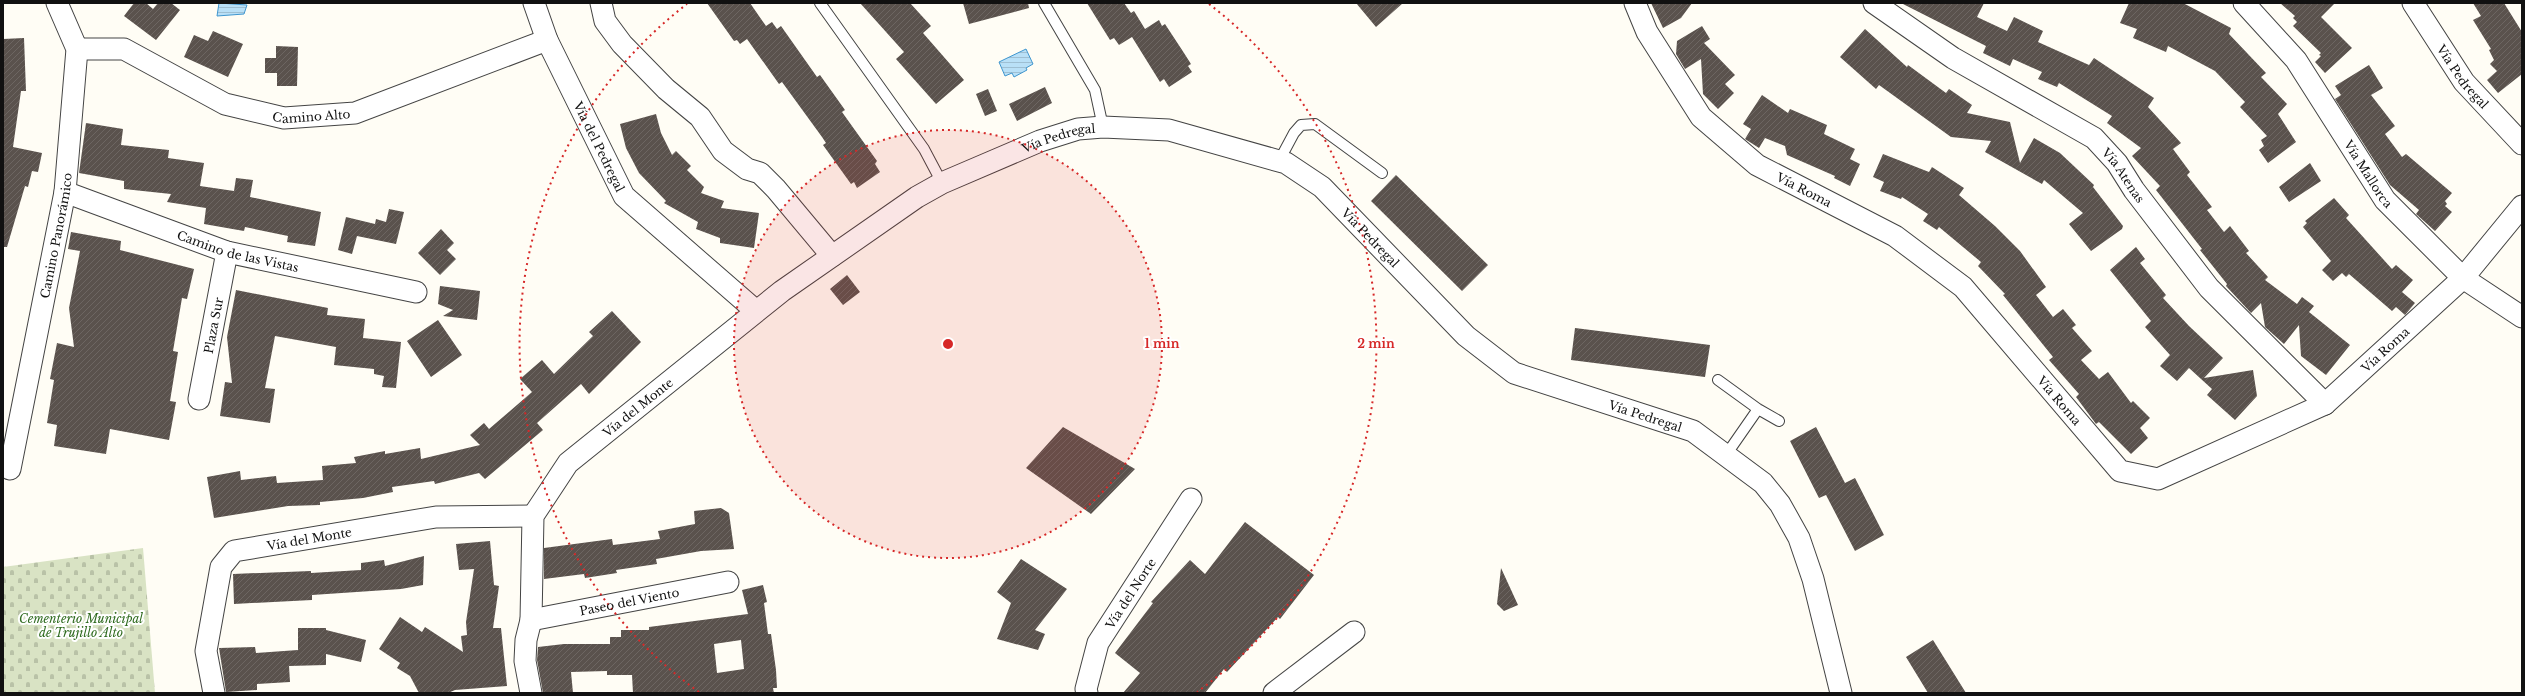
<svg xmlns="http://www.w3.org/2000/svg" width="2525" height="696" font-family="'Libre Baskerville',serif">
  <defs>
    <pattern id="cemetery-stones" width="16" height="16" patternUnits="userSpaceOnUse"><rect width="16" height="16" fill="#d9e3c4"/><path d="M2 7V4a2 2 0 0 1 4 0v3zM10 15v-3a2 2 0 0 1 4 0v3z" fill="#b9c2a7"/></pattern>
    <pattern id="water-rules" width="6" height="5" patternUnits="userSpaceOnUse"><rect width="6" height="5" fill="#b9e0f7"/><path d="M0 2.5h6" fill="none" stroke="#9ebfd3"/></pattern>
    <pattern id="building-hatch" width="6" height="6" patternUnits="userSpaceOnUse"><rect width="6" height="6" fill="#5a524d"/><path d="M-1 1l2-2M0 6l6-6M5 7l2-2" fill="none" stroke="#6d6662"/></pattern>
  </defs>
  <rect width="100%" height="100%" fill="#fffdf5"/>
  <path fill="url(#cemetery-stones)" d="M 143,548 L 155,693 L 3,693 L 3,567 Z"/>
  <path fill="url(#water-rules)" stroke="#3f96cf" d="M 219,3 L 247,5 L 244,14 L 217,16 Z
    M 1026,49 L 1033,64 L 1026,68 L 1027,70 L 1014,77 L 1012,73 L 1005,76 L 999,62 Z"/>
  <path fill="url(#building-hatch)" fill-rule="evenodd" d="M 134,3 L 146,3 L 153,9 L 158,3 L 171,3 L 180,10 L 156,40 L 124,16 Z
    M 707,3 L 750,3 L 766,26 L 772,22 L 777,29 L 781,26 L 817,77 L 820,75 L 845,110 L 842,112 L 877,161 L 875,164 L 880,172 L 857,188 L 854,182 L 851,184 L 823,145 L 826,143 L 822,137 L 782,82 L 779,84 L 747,39 L 740,44 L 737,40 L 734,41 Z
    M 860,3 L 910,3 L 931,26 L 923,33 L 964,80 L 936,104 L 896,59 L 904,52 Z
    M 963,3 L 1028,3 L 1029,8 L 969,24 Z
    M 1087,3 L 1124,3 L 1131,13 L 1134,11 L 1145,29 L 1159,20 L 1162,26 L 1165,24 L 1184,53 L 1191,64 L 1188,66 L 1192,72 L 1169,87 L 1164,79 L 1160,82 L 1132,37 L 1119,45 L 1114,38 L 1110,40 Z
    M 1356,3 L 1403,3 L 1376,27 Z
    M 1651,3 L 1692,3 L 1681,18 L 1663,28 Z
    M 1901,3 L 1984,3 L 1977,17 L 2007,31 L 2014,17 L 2043,31 L 2038,42 L 2089,65 L 2094,58 L 2154,98 L 2148,107 L 2181,143 L 2173,149 L 2190,172 L 2187,175 L 2212,207 L 2207,210 L 2224,232 L 2230,226 L 2249,251 L 2246,253 L 2268,277 L 2265,280 L 2297,304 L 2302,297 L 2314,306 L 2309,312 L 2350,345 L 2326,375 L 2301,356 L 2299,325 L 2284,344 L 2265,327 L 2261,303 L 2251,313 L 2226,286 L 2227,284 L 2200,250 L 2202,249 L 2156,190 L 2160,186 L 2132,156 L 2141,148 L 2107,123 L 2112,116 L 2059,83 L 2057,87 L 2038,79 L 2042,72 L 2013,59 L 2010,66 L 1983,53 L 1986,46 Z
    M 2129,3 L 2183,3 L 2231,28 L 2229,34 L 2266,73 L 2261,77 L 2287,104 L 2278,114 L 2296,142 L 2268,163 L 2259,150 L 2264,146 L 2261,140 L 2267,136 L 2240,107 L 2245,102 L 2215,71 L 2168,46 L 2166,52 L 2133,38 L 2137,29 L 2120,23 Z
    M 2280,3 L 2335,3 L 2321,17 L 2352,48 L 2325,73 L 2315,62 L 2321,56 L 2319,55 L 2321,53 L 2293,26 L 2297,22 L 2293,18 L 2295,16 Z
    M 2473,3 L 2504,3 L 2522,32 L 2522,74 L 2498,93 L 2487,80 L 2497,71 L 2490,64 L 2494,60 L 2489,50 L 2491,49 L 2473,20 L 2481,16 Z
    M 1702,26 L 1710,39 L 1704,43 L 1735,75 L 1725,84 L 1734,93 L 1718,109 L 1703,94 L 1701,59 L 1685,69 L 1676,54 L 1677,41 Z
    M 1865,29 L 1907,67 L 1908,65 L 1946,93 L 1949,89 L 1972,105 L 1967,113 L 2010,122 L 2020,163 L 2034,138 L 2060,153 L 2094,185 L 2093,187 L 2123,226 L 2122,229 L 2091,251 L 2069,224 L 2083,213 L 2044,180 L 2042,184 L 1985,152 L 1991,141 L 1951,137 L 1879,85 L 1876,89 L 1840,57 Z
    M 213,31 L 243,44 L 228,77 L 184,57 L 194,35 L 208,41 Z
    M 24,38 L 26,91 L 21,91 L 13,147 L 42,153 L 38,172 L 32,171 L 28,187 L 25,186 L 7,247 L 3,247 L 3,39 Z
    M 276,46 L 298,47 L 297,86 L 277,86 L 277,73 L 265,73 L 265,58 L 276,58 Z
    M 2369,65 L 2383,88 L 2371,95 L 2395,126 L 2385,134 L 2402,157 L 2406,154 L 2452,193 L 2445,201 L 2447,204 L 2445,206 L 2452,212 L 2435,231 L 2416,214 L 2419,210 L 2390,185 L 2335,99 L 2341,95 L 2335,86 Z
    M 1045,87 L 1052,103 L 1017,121 L 1009,104 Z
    M 988,89 L 997,111 L 985,116 L 976,94 Z
    M 1762,95 L 1788,113 L 1790,109 L 1827,125 L 1824,134 L 1855,149 L 1850,159 L 1860,164 L 1850,186 L 1834,178 L 1835,176 L 1787,155 L 1785,146 L 1765,138 L 1759,148 L 1745,139 L 1751,129 L 1743,124 Z
    M 656,114 L 661,133 L 672,155 L 676,151 L 691,166 L 687,170 L 704,187 L 701,193 L 724,201 L 721,208 L 759,213 L 754,248 L 720,243 L 720,238 L 696,229 L 698,222 L 664,203 L 666,201 L 639,173 L 626,148 L 620,124 Z
    M 86,123 L 123,129 L 121,145 L 169,150 L 168,158 L 204,163 L 200,186 L 234,191 L 236,178 L 253,180 L 250,197 L 321,212 L 315,246 L 287,242 L 288,236 L 245,227 L 244,231 L 204,224 L 206,208 L 167,202 L 171,194 L 124,189 L 124,181 L 79,173 Z
    M 1883,154 L 1929,172 L 1932,167 L 1964,188 L 1959,195 L 1995,226 L 2020,251 L 2046,287 L 2036,295 L 2053,317 L 2063,309 L 2076,325 L 2072,328 L 2092,351 L 2081,360 L 2099,379 L 2108,372 L 2131,403 L 2133,401 L 2150,418 L 2140,428 L 2148,438 L 2131,454 L 2099,422 L 2096,424 L 2076,397 L 2079,394 L 2049,360 L 2053,357 L 2003,295 L 2005,294 L 1978,266 L 1981,262 L 1939,227 L 1937,230 L 1923,221 L 1928,214 L 1902,197 L 1901,199 L 1880,191 L 1884,182 L 1873,177 Z
    M 2310,163 L 2321,181 L 2289,202 L 2279,187 Z
    M 1396,175 L 1488,265 L 1462,291 L 1371,201 Z
    M 2334,198 L 2349,215 L 2346,218 L 2392,269 L 2396,265 L 2413,280 L 2402,292 L 2415,303 L 2405,315 L 2396,307 L 2392,311 L 2349,274 L 2346,277 L 2342,273 L 2333,281 L 2322,270 L 2331,261 L 2303,227 L 2307,223 L 2305,221 Z
    M 389,209 L 404,212 L 396,244 L 357,236 L 352,254 L 338,250 L 346,217 L 375,224 L 376,219 L 386,222 Z
    M 441,229 L 454,243 L 447,250 L 456,259 L 440,275 L 418,253 Z
    M 71,232 L 121,241 L 120,250 L 194,269 L 187,299 L 182,298 L 173,351 L 178,352 L 170,401 L 176,402 L 169,440 L 110,429 L 106,454 L 54,446 L 57,425 L 47,423 L 54,380 L 50,379 L 57,343 L 74,347 L 69,308 L 80,251 L 68,249 Z
    M 2136,247 L 2145,259 L 2140,263 L 2166,295 L 2163,298 L 2189,326 L 2223,358 L 2204,378 L 2253,370 L 2257,396 L 2235,420 L 2207,395 L 2212,389 L 2189,368 L 2177,381 L 2160,366 L 2170,355 L 2145,327 L 2151,321 L 2110,270 Z
    M 847,275 L 860,292 L 843,305 L 830,289 Z
    M 440,286 L 480,291 L 477,320 L 443,316 L 453,310 L 438,304 Z
    M 236,290 L 328,308 L 327,315 L 365,319 L 363,338 L 401,342 L 396,388 L 382,387 L 384,376 L 374,374 L 374,369 L 334,365 L 336,347 L 275,336 L 265,388 L 275,389 L 270,423 L 220,416 L 225,382 L 232,383 L 227,337 Z
    M 612,311 L 641,342 L 589,394 L 581,384 L 537,423 L 543,430 L 485,479 L 479,473 L 435,484 L 434,481 L 392,487 L 393,492 L 363,498 L 320,502 L 320,505 L 288,506 L 214,518 L 207,477 L 240,471 L 241,480 L 276,476 L 277,483 L 323,480 L 322,466 L 356,463 L 354,457 L 385,451 L 385,454 L 420,448 L 421,459 L 480,445 L 470,435 L 484,423 L 489,429 L 532,392 L 520,379 L 542,360 L 554,374 L 593,336 L 589,332 Z
    M 438,320 L 462,355 L 431,377 L 407,341 Z
    M 1575,328 L 1710,345 L 1705,377 L 1571,360 Z
    M 1063,427 L 1135,469 L 1091,514 L 1026,468 Z
    M 1816,427 L 1845,483 L 1855,478 L 1884,535 L 1855,551 L 1826,495 L 1819,498 L 1790,441 Z
    M 721,508 L 729,513 L 734,549 L 701,551 L 656,559 L 657,564 L 616,570 L 617,573 L 585,578 L 584,574 L 544,579 L 544,548 L 612,539 L 613,545 L 660,539 L 658,531 L 695,524 L 694,511 Z
    M 1245,522 L 1314,575 L 1280,619 L 1278,617 L 1227,672 L 1224,669 L 1205,693 L 1123,693 L 1140,673 L 1115,653 L 1153,603 L 1151,602 L 1190,560 L 1205,574 Z
    M 490,541 L 494,585 L 499,586 L 493,628 L 501,628 L 507,686 L 455,690 L 448,693 L 419,693 L 410,676 L 397,668 L 400,663 L 379,649 L 400,617 L 422,632 L 425,627 L 463,652 L 461,636 L 467,635 L 466,622 L 474,569 L 459,570 L 456,544 Z
    M 424,556 L 423,585 L 401,589 L 312,595 L 312,600 L 234,604 L 233,574 L 311,571 L 311,573 L 361,570 L 361,563 L 384,560 L 385,566 Z
    M 1021,559 L 1067,589 L 1035,630 L 1045,634 L 1038,650 L 997,639 L 1011,603 L 997,592 Z
    M 1501,568 L 1518,605 L 1504,611 L 1497,604 Z
    M 763,585 L 767,602 L 764,603 L 768,634 L 771,634 L 776,670 L 777,688 L 773,688 L 774,693 L 633,693 L 632,675 L 607,675 L 607,671 L 571,672 L 573,693 L 543,693 L 537,660 L 538,647 L 564,644 L 610,644 L 610,637 L 621,637 L 621,630 L 649,630 L 649,627 L 748,614 L 742,590 ZM 741,640 L 744,669 L 717,673 L 714,644 Z
    M 298,628 L 326,628 L 326,630 L 366,640 L 361,662 L 326,654 L 326,665 L 289,666 L 290,682 L 257,684 L 257,690 L 226,692 L 219,648 L 255,647 L 256,653 L 298,650 Z
    M 1933,640 L 1966,693 L 1928,693 L 1906,657 Z"/>
  <g fill="none" stroke-linecap="round" stroke-linejoin="round">
    <defs>
      <path id="service" d="M 820,3 L 924,149 L 942,183
        M 1044,3 L 1095,90 L 1103,127
        M 1279,161 L 1294,133 L 1301,125 L 1315,124 L 1382,173
        M 1718,380 L 1758,409 L 1779,421
        M 1726,455 L 1758,409"/>
      <g id="minor">
        <path id="s1" d="M 534,3 L 547,40 L 624,196 L 756,311"/>
        <path d="M 601,3 L 605,21 L 622,44 L 666,89 L 700,117 L 723,151 L 747,169 L 760,173 L 776,189 L 832,256"/>
        <path id="s2" d="M 1635,3 L 1647,32 L 1701,117 L 1757,165 L 1895,236 L 1963,287 L 2120,471 L 2158,479 L 2325,404 L 2463,278 L 2522,206"/>
        <path id="s3" d="M 1874,3 L 1953,58 L 2094,138 L 2117,163 L 2134,190 L 2209,288 L 2325,404"/>
        <path id="s4" d="M 2244,3 L 2296,60 L 2385,200 L 2463,278 L 2522,317"/>
        <path id="s5" d="M 2413,3 L 2464,82 L 2522,144"/>
        <path id="s6" d="M 77,49 L 124,49 L 225,104 L 284,118 L 355,113 L 547,40"/>
        <path id="s7" d="M 65,192 L 227,252 L 416,292"/>
        <path id="s8" d="M 199,399 L 227,252"/>
        <path id="s9" d="M 10,469 L 65,192 L 77,49 L 57,3"/>
        <path id="s10" d="M 531,620 L 728,582"/>
        <path id="s11" d="M 214,693 L 206,651 L 221,567 L 234,551 L 436,517 L 533,516"/>
        <path id="s12" d="M 531,693 L 525,661 L 526,640 L 531,620 L 533,516 L 568,463 L 782,291 L 917,197 L 942,183 L 1040,141 L 1078,129 L 1103,127 L 1169,130 L 1286,163 L 1322,187 L 1466,336 L 1514,373 L 1693,431 L 1763,483 L 1780,504 L 1799,538 L 1813,579 L 1841,693"/>
        <path id="s13" d="M 1087,693 L 1086,689 L 1098,643 L 1191,499"/>
        <path d="M 1274,693 L 1354,632"/>
      </g>
    </defs>
    <use href="#service" stroke="#444" stroke-width="12"/>
    <use href="#minor" stroke="#444" stroke-width="23"/>
    <use href="#service" stroke="#fff" stroke-width="10"/>
    <use href="#minor" stroke="#fff" stroke-width="21"/>
  </g>
  <circle cx="948" cy="344" r="214" fill="#d62828" fill-opacity=".12"/>
  <g fill="none" stroke="#d62828" stroke-width="2" stroke-dasharray="2 4">
    <circle cx="948" cy="344" r="214"/>
    <path d="M699 692A428 428 0 0 1 687 4M1209 4A428 428 0 0 1 1197 692"/>
  </g>
  <g text-anchor="middle" dominant-baseline="central" stroke-width="4" stroke-linejoin="round" paint-order="stroke">
    <g font-size="12" fill="#111" stroke="#fff">
      <text stroke="none"><textPath href="#s5" startOffset="89">Vía Pedregal</textPath></text>
      <text stroke="none"><textPath href="#s6" startOffset="250">Camino Alto</textPath></text>
      <text stroke="none"><textPath href="#s12" startOffset="835">Vía Pedregal</textPath></text>
      <text stroke="none"><textPath href="#s1" startOffset="158">Vía del Pedregal</textPath></text>
      <text stroke="none"><textPath href="#s4" startOffset="212">Vía Mallorca</textPath></text>
      <text stroke="none"><textPath href="#s3" startOffset="306">Vía Atenas</textPath></text>
      <text stroke="none"><textPath href="#s2" startOffset="259">Vía Roma</textPath></text>
      <text stroke="none"><textPath href="#s9" startOffset="238">Camino Panorámico</textPath></text>
      <text stroke="none"><textPath href="#s12" startOffset="1182">Vía Pedregal</textPath></text>
      <text stroke="none"><textPath href="#s7" startOffset="183">Camino de las Vistas</textPath></text>
      <text stroke="none"><textPath href="#s8" startOffset="75">Plaza Sur</textPath></text>
      <text stroke="none"><textPath href="#s2" startOffset="991">Vía Roma</textPath></text>
      <text stroke="none"><textPath href="#s2" startOffset="595">Vía Roma</textPath></text>
      <text stroke="none"><textPath href="#s12" startOffset="331">Vía del Monte</textPath></text>
      <text stroke="none"><textPath href="#s12" startOffset="1518">Vía Pedregal</textPath></text>
      <text stroke="none"><textPath href="#s11" startOffset="225">Vía del Monte</textPath></text>
      <text stroke="none"><textPath href="#s13" startOffset="111">Vía del Norte</textPath></text>
      <text stroke="none"><textPath href="#s10" startOffset="100">Paseo del Viento</textPath></text>
    </g>
    <g font-size="12" font-style="italic" fill="#2f6b1f" stroke="#fff">
      <text x="81" y="618">Cementerio Municipal<tspan x="81" dy="14">de Trujillo Alto</tspan></text>
    </g>
  </g>
  <circle cx="948" cy="344" r="6" fill="#d62828" stroke="#fff" stroke-width="2"/>
  <g font-size="12" text-anchor="middle" font-weight="bold" fill="#d62828" stroke="#fff" stroke-width="4" stroke-linejoin="round" paint-order="stroke">
    <text x="1162" y="348">1 min</text>
    <text x="1376" y="348">2 min</text>
  </g>
  <rect width="2525" height="696" fill="none" stroke="#111111" stroke-width="8"/>
</svg>
